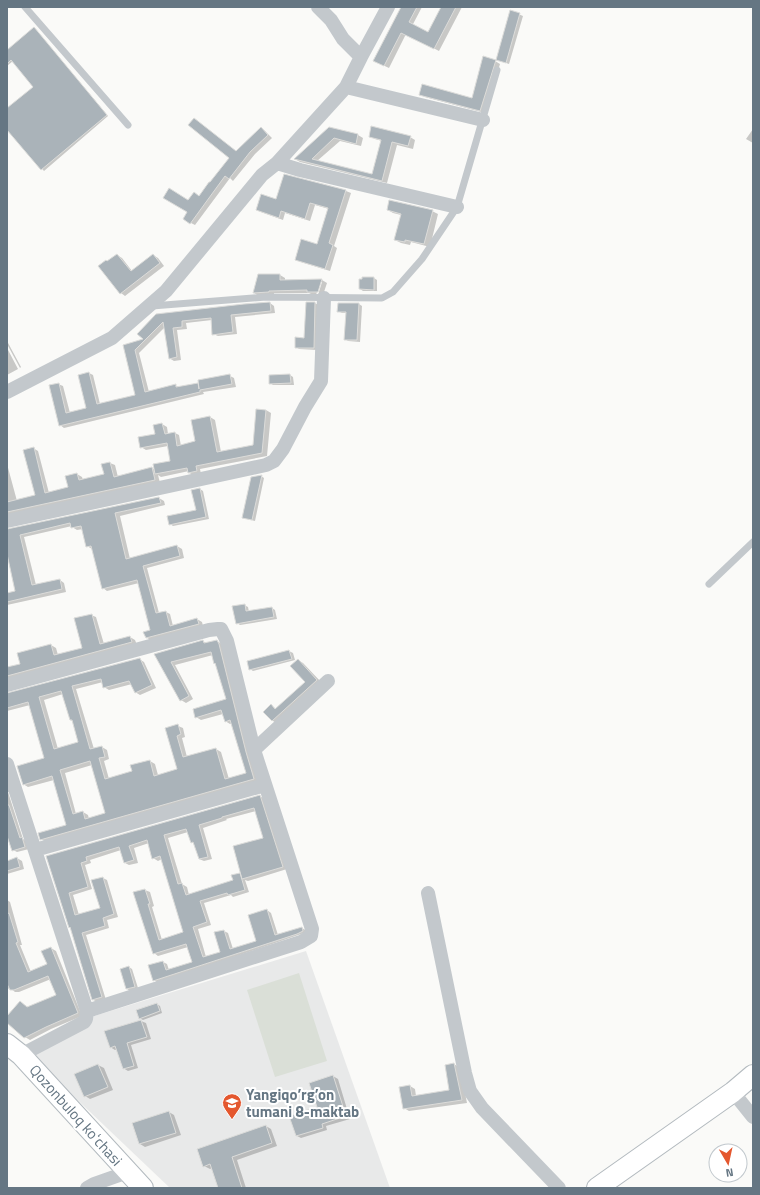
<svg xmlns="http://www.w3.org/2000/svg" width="760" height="1195" font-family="'Titillium Web',sans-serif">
  <rect width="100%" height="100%" fill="#fafaf8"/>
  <path fill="#e8e9e9" d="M 306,951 L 390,1188 L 170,1188 L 26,1051 L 91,1017 Z"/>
  <path fill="#dadfd7" d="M 299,973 L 327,1061 L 275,1077 L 247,990 Z"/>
  <path fill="#0003" fill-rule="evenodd" d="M 402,7 L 422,7 L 412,26 L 428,34 L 442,7 L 462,7 L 439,51 L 406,34 L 389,68 L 374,61 Z
    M 511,11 L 523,16 L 509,64 L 497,60 Z
    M 36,30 L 108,116 L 44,171 L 7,129 L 7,110 L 34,87 L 13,61 L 7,66 L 7,51 Z
    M 495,61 L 500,64 L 485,113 L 425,97 L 420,94 L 472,99 Z
    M 194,119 L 237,152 L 261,128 L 265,131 L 272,138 L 255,154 L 233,181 L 230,178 L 195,225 L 191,223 L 189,212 L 188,201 L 200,197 L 231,158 Z
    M 329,128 L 358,135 L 363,138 L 361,146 L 340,141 L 317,161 L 373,175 L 382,141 L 375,139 L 370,136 L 410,137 L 415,140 L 413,149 L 397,145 L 387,183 L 300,162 L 295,159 Z
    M 753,129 L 753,143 L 746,139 Z
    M 284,175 L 346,191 L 351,193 L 334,246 L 337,248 L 330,271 L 301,262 L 296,260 L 317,245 L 329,209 L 315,205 L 310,221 L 285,213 L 283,220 L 261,212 L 257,210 L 276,200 Z
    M 388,210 L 432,211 L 438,214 L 430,247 L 411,242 L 410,245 L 401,243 L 395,240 L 401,215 L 393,213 Z
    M 117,255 L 122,258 L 132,271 L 153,255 L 158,258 L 164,266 L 125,296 L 121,293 L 108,262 Z
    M 259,275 L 280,275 L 285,278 L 285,281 L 322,280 L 327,283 L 323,295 L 318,295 L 322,282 L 320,282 L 316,295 L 313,295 L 309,293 L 274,293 L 274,295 L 259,296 L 254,293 Z
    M 374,278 L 377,280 L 377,291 L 363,291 L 360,289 Z
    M 270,303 L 274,306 L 275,313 L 235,317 L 237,334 L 218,336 L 213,334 L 212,320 L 186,323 L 187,329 L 177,330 L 181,360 L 174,361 L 169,358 L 165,327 L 139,353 L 149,392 L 176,386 L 179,387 L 198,384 L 200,385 L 230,376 L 234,378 L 236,387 L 203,392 L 204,394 L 64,428 L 60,425 L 58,384 L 63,386 L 70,413 L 87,409 L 89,373 L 93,375 L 100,404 L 136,395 L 124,345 L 145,340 L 156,315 Z
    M 307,303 L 315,303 L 318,305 L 317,350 L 299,349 L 296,347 L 305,339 Z
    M 339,304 L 359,304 L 362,306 L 360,342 L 348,341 L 345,339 L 346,313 L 342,313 L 338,311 Z
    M 7,341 L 21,367 L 20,368 L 7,344 Z
    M 7,348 L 18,369 L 7,375 Z
    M 290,375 L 293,377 L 294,385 L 273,385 L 270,383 Z
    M 266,410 L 271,413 L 267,456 L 200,469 L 201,474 L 194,475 L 189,473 L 189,471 L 161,477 L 158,475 L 160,483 L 7,516 L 7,464 L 17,501 L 36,496 L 33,448 L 38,451 L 49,493 L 69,487 L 77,474 L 82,477 L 83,480 L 105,475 L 102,465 L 110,463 L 115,465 L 118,477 L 152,468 L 155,470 L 171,462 L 168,446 L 146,450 L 141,447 L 156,435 L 162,424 L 167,427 L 168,434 L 175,433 L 179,435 L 181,446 L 197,442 L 210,417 L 215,420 L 221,452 L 254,446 Z
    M 261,476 L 264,478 L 255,521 L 247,519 L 243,517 Z
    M 200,489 L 203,491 L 209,519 L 173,526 L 170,524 L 197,511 Z
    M 159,498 L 164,501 L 165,505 L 120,516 L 130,559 L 177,546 L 182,549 L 184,558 L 147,568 L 159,613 L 166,612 L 170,614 L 173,626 L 197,619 L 202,622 L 203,626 L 151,640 L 147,638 L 152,631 L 139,583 L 107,591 L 103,588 L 92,549 L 87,546 L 83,529 L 77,530 L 72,527 L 72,526 L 24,537 L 36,585 L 60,580 L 64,583 L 66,592 L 7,605 L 7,594 L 17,591 L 7,550 L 7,530 Z
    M 244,605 L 248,607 L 249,612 L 272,608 L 275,610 L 277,619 L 240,625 L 237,623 Z
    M 91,615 L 96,617 L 104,644 L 130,637 L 135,640 L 137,645 L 7,681 L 7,668 L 21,664 L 51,645 L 56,648 L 58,655 L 83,649 Z
    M 203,641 L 206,643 L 217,641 L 222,644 L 259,782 L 46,842 L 41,839 L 67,825 L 54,780 L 28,787 L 23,784 L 45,759 L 30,705 L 7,711 L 7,694 L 139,659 L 144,662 L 156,688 L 140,695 L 135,692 L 132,684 L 109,690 L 104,687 L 103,682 L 76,689 L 94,749 L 102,747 L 107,750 L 109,759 L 104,761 L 109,779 L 133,772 L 150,761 L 155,764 L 158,775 L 178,770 L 167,729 L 178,726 L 183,728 L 185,737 L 182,738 L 187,757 L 216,749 L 221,752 L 229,779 L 247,773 L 232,723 L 230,724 L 225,721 L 223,714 L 201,720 L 196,717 L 227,700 L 213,655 L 175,665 L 193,699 L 186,703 L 181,700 L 156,654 ZM 63,694 L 70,720 L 73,721 L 79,743 L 58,749 L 44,700 ZM 92,765 L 106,814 L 89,819 L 88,815 L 83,812 L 76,814 L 65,773 Z
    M 289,651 L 293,653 L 295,660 L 253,671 L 250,669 Z
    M 298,660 L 303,663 L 322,683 L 278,724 L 273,721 L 265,712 L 271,706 L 277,709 L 307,682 Z
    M 7,782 L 10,792 L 8,792 L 23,839 L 26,841 L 29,849 L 17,852 L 13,850 L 7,832 Z
    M 260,796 L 264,799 L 287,869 L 248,881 L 245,880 L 249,892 L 233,897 L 231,895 L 204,903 L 211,925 L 198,929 L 206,957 L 221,952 L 224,931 L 228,933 L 233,949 L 257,941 L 267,910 L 271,913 L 278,935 L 302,928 L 307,931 L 307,932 L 158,983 L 154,980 L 163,962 L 167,964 L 169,970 L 193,963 L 188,947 L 158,956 L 154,953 L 145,890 L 150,892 L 154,906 L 152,907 L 162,940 L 184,933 L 162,859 L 158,861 L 153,858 L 149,843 L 134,848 L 138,863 L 129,865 L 125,863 L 121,850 L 90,860 L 91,863 L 85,865 L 92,889 L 73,895 L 79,915 L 101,908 L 103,878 L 107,880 L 118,917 L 107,920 L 109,928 L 86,935 L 106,1000 L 98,1002 L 93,1000 L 71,928 L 70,927 L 47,856 ZM 256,811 L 264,838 L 242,875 L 240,874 L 234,881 L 189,895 L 187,887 L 182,884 L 168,838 L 188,832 L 191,842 L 195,844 L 199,859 L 204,861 L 212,859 L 203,828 L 227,820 L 226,819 Z
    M 17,858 L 22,861 L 24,869 L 7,874 L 7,862 Z
    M 7,900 L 10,902 L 22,945 L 20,945 L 31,972 L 48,965 L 51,948 L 56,951 L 82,1016 L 51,1029 L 30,1040 L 25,1037 L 7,1021 L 7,1017 L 25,1005 L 28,1007 L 57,995 L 51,979 L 19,992 L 15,992 L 10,988 L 7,989 Z
    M 129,967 L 132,969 L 138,988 L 130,991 L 127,989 L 121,969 Z
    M 157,1004 L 160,1006 L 162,1013 L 143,1020 L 139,1018 Z
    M 141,1021 L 146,1023 L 151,1039 L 131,1045 L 138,1068 L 128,1071 L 123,1068 L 118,1049 L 115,1050 L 110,1047 L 106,1032 Z
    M 454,1064 L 460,1068 L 467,1103 L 409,1111 L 404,1108 L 410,1086 L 415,1089 L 416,1096 L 450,1091 Z
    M 98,1065 L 104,1068 L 113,1090 L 90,1099 L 85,1096 Z
    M 333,1076 L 338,1079 L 350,1119 L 326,1126 L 327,1130 L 301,1138 L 297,1136 L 318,1108 Z
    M 169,1112 L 174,1115 L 181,1135 L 145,1147 L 140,1144 Z
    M 266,1126 L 271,1129 L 277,1146 L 237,1160 L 246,1188 L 219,1188 L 212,1168 L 210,1169 L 204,1166 Z"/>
  <path fill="#aab3b9" stroke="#dcdcda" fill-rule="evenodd" d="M 401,7 L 417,7 L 409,22 L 428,32 L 441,7 L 456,7 L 434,49 L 401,33 L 384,66 L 373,61 Z
    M 510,10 L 520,13 L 506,63 L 496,60 Z
    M 34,27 L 107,115 L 41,170 L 7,130 L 7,108 L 33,87 L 11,60 L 7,64 L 7,50 Z
    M 483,56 L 496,60 L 480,111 L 419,95 L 422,84 L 472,98 Z
    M 194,118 L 236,151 L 261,127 L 268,135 L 250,152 L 229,179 L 225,176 L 190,224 L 183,219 L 187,212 L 163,198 L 169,188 L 188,200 L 194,192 L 199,196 L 209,182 L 210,182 L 229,158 L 188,125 Z
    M 371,126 L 411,136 L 408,146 L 392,142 L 382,181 L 294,159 L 329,127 L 358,134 L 356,144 L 334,138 L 312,159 L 372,174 L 381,140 L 369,137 Z
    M 284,174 L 346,190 L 329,243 L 333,245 L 325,269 L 295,260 L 301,239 L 317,244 L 328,208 L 310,203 L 305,219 L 281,211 L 279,218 L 256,210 L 261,194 L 276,199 Z
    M 389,200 L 433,210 L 424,244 L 405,240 L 405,242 L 394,240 L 401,214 L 387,210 Z
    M 117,254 L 131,271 L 153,254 L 160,263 L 120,294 L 98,266 L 106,260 L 107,261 Z
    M 258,274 L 280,274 L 280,280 L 322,279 L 318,292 L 307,292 L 307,290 L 269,291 L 269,292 L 253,293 Z
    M 362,277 L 374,277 L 374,290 L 359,289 L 359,279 L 362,279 Z
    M 270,302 L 271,311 L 231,315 L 233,332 L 212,335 L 211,318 L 182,321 L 182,327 L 173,328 L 177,357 L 169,359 L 163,322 L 135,350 L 145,392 L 176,384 L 176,387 L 198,383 L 199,389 L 198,380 L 230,374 L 232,384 L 200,390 L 200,392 L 59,426 L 49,385 L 59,383 L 66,413 L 86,408 L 78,375 L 89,372 L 97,404 L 135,395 L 123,345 L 143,339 L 137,334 L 156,314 L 244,304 Z
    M 306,302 L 315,302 L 314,348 L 295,348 L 295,337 L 304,338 Z
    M 338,303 L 359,303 L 357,340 L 344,340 L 346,312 L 337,312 Z
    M 290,374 L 291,383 L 269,384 L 269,375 Z
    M 256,409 L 266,410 L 262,453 L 196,466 L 197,471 L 188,473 L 187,468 L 155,474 L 153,464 L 170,461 L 167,443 L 140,448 L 138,437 L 155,434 L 153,425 L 162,423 L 165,434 L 175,432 L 177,446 L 195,441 L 191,420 L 210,416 L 217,452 L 253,445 Z
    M 34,447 L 45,493 L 68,487 L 65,476 L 77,473 L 79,480 L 104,474 L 101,464 L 110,462 L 114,477 L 152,467 L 155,480 L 7,512 L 7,502 L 35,495 L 23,450 Z
    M 262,475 L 252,520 L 242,518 L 251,477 Z
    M 200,488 L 206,517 L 169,525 L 167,516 L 196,510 L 191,490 Z
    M 159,497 L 161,503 L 115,513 L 126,559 L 177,545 L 180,556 L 143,566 L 156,613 L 166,611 L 170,626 L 197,618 L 199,624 L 146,638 L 143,632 L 150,630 L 137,580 L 102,589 L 91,546 L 86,547 L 81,526 L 71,528 L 70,523 L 20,535 L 32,585 L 60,579 L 62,589 L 7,602 L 7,593 L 15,591 L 7,554 L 7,529 Z
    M 245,604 L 246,611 L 272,607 L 274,617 L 236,624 L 232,606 Z
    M 92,614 L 100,644 L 130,636 L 132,642 L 7,676 L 7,667 L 20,664 L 17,653 L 51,644 L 54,655 L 82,648 L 74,618 Z
    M 203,640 L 204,643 L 217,640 L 219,644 L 246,752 L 254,779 L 40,840 L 38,833 L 66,825 L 52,776 L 23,785 L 17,766 L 44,758 L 28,702 L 7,708 L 7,693 L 140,658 L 152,685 L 135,693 L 129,681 L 103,688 L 101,679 L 72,686 L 90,749 L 102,746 L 105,757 L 99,758 L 105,779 L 132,771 L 130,765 L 150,760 L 154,776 L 177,769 L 165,728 L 178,724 L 181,734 L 177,736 L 183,757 L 216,748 L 225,779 L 246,773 L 230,720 L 225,722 L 221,710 L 195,718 L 193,709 L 226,699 L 215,663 L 214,664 L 211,652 L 171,662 L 189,696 L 180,701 L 154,654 ZM 61,691 L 70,720 L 72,720 L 78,742 L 54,749 L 39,697 ZM 90,761 L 105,813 L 85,819 L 83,811 L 73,814 L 60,770 Z
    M 289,650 L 292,659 L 249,670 L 247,661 Z
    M 298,659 L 317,680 L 272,721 L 263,712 L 271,704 L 275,709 L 305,682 L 290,666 Z
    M 260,795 L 283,867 L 242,879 L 233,846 L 263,838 L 254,808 L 222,817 L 222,818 L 199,825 L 208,857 L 199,859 L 193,842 L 191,843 L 186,829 L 164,835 L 178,884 L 182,883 L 186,895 L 233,880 L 231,875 L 240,873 L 245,890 L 228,895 L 227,893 L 200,901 L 207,922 L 193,927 L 203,957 L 220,952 L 214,932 L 224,930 L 230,949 L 256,941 L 248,915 L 267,909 L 275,935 L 302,927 L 303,931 L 297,934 L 153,981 L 148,965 L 163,961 L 166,970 L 192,962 L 186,944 L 153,954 L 133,892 L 145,889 L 150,904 L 148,904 L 159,940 L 183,932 L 160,856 L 152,859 L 147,840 L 129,846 L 134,860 L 124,863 L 119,847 L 86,857 L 87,861 L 81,863 L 88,887 L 69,893 L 75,915 L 100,908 L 91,880 L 103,877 L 114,914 L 103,918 L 105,926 L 82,933 L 102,997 L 92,1000 L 70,927 L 69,928 L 46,856 Z
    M 7,805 L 9,805 L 20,838 L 22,837 L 25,847 L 12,851 L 7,836 Z
    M 17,857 L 20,867 L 7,871 L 7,861 Z
    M 9,913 L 18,942 L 16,943 L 28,972 L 47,964 L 41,951 L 51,947 L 78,1013 L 46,1027 L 24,1038 L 7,1023 L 7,1016 L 20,1001 L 27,1007 L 56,995 L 48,976 L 14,990 L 10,990 L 7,984 L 7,914 Z
    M 129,966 L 135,987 L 126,989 L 120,969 Z
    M 157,1003 L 160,1011 L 139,1019 L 136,1010 Z
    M 141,1020 L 147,1037 L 127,1043 L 134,1066 L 123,1069 L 115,1046 L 110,1048 L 104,1031 Z
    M 454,1063 L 462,1100 L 403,1109 L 399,1087 L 410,1085 L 412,1096 L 449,1090 L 445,1065 Z
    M 98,1064 L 108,1087 L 84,1097 L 74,1074 Z
    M 333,1075 L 346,1116 L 322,1124 L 323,1128 L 296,1136 L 289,1116 L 317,1107 L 309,1083 Z
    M 169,1111 L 176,1133 L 139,1144 L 132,1123 Z
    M 266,1125 L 272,1143 L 232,1157 L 242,1188 L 218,1188 L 210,1164 L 203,1167 L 197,1149 Z"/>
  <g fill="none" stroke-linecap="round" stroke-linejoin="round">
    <defs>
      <path id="secondary" d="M 7,1044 L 21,1055 L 143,1188
        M 597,1188 L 733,1092 L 753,1075"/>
    </defs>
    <use href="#secondary" stroke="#b3babf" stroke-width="22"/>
    <path stroke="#c3c8cc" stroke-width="7" d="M 25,7 L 128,125
      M 152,306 L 266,297 L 382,298 L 393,292 L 422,259 L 457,207 L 497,70
      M 709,584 L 753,542"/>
    <path stroke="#c3c8cc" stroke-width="14" d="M 318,7 L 331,20 L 343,39 L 361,57
      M 346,87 L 483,120
      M 277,163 L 300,170 L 457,207
      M 7,392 L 112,338 L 166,291 L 262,175 L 277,163 L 346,87 L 361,57 L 388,7
      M 7,521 L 266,465 L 274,461 L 283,449 L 305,407 L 321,381 L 324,298
      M 7,685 L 209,630 L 218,629 L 221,629 L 227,641 L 254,750 L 312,929 L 311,936 L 301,942 L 87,1011
      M 254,750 L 328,681
      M 7,764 L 87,1011 L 86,1019 L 84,1022 L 21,1055
      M 35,850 L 265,785
      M 428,893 L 465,1073 L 470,1091 L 482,1108 L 559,1188
      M 733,1092 L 753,1117
      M 87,1188 L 94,1184 L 128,1172"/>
    <use href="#secondary" stroke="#fff" stroke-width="20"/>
  </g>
  <defs>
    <symbol id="school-pin" viewBox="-11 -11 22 30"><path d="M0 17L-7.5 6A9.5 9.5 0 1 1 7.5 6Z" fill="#e4572e" stroke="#fff"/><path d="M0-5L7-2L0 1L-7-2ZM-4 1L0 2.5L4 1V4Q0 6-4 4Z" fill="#fff"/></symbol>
  </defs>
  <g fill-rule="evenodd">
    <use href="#school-pin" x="221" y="1092" width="22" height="30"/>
  </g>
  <g text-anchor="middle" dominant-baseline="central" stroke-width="4" stroke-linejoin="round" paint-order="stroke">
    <g font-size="15" font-weight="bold" fill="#657683" stroke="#fff" text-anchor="start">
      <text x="246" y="1094">Yangiqo’rg’on<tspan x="246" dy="17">tumani 8-maktab</tspan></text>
    </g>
    <g font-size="15" fill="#657683" stroke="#fff">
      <text transform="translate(76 1115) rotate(48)">Qozonbuloq koʻchasi</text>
    </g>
  </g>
  <rect width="760" height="1195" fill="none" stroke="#657683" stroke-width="16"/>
  <g transform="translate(728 1163) rotate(171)"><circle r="19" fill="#ffffff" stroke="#c1c8cd"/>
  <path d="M0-3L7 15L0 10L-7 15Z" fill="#e4572e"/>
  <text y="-6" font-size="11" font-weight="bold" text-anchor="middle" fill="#657683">N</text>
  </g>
</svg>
